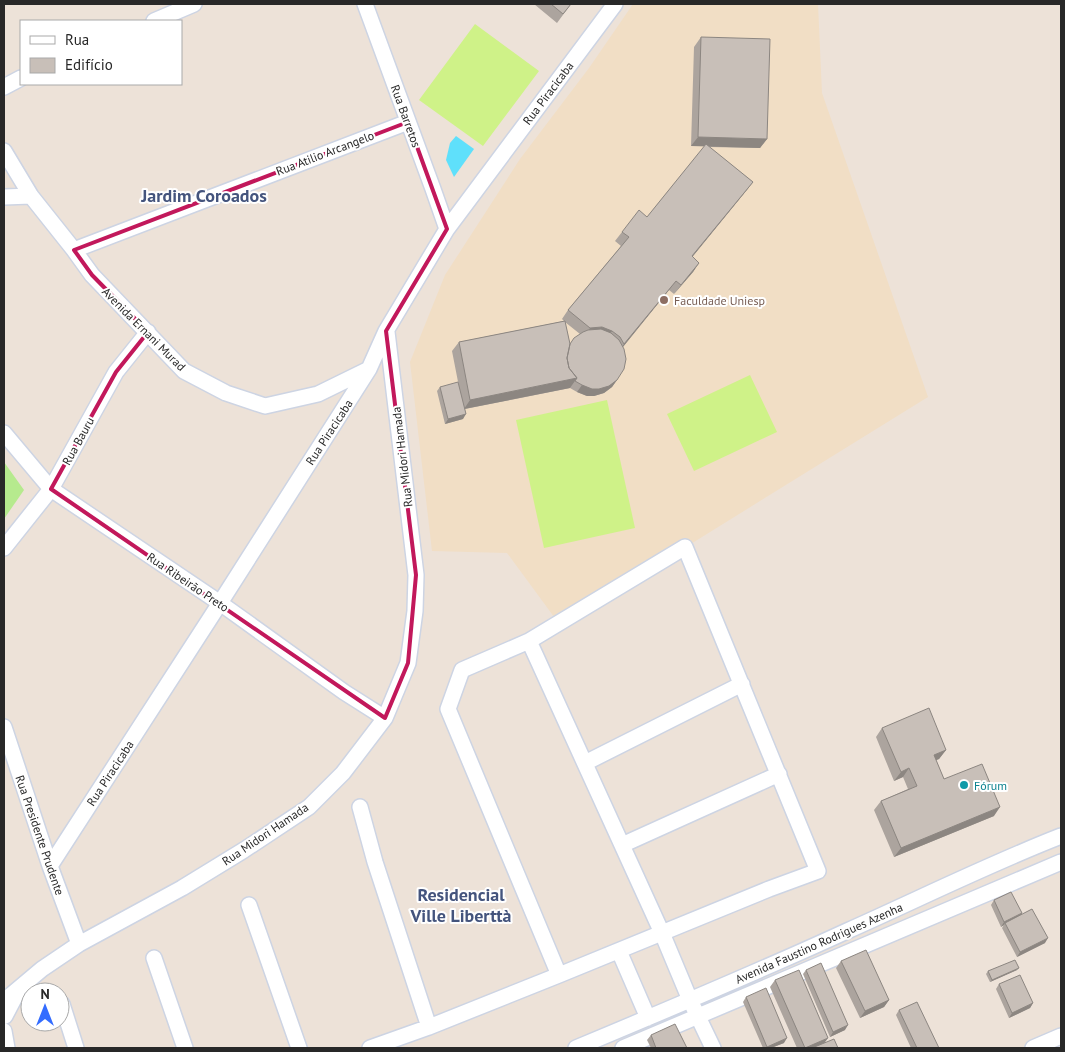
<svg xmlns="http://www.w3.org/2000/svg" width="1065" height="1052" font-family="'PT Sans',sans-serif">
  <rect width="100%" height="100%" fill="#ede2d8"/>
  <path fill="#f1dec5" d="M 633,4 L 818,4 L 822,93 L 928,397 L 560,625 L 507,553 L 432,551 L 410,362 L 445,275 L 520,159 L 589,68 Z"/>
  <path fill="#b6ea8e" d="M 4,462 L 24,490 L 4,519 Z"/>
  <path fill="#cff288" d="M 475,24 L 539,71 L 483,146 L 419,100 Z
    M 750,375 L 777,432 L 694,471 L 667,414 Z
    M 607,400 L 635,528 L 544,548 L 516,420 Z"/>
  <path fill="#5fe0fb" d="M 456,136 L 474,149 L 454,177 L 446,160 L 450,143 Z"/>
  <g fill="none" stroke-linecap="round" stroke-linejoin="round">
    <defs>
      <path id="minor" d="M 365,4 L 433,189 L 447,229
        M 154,21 L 194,4
        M 4,87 L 21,78
        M 4,151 L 31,196 L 74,250 L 92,275 L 184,371 L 226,393 L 265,406 L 318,394 L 369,369
        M 4,197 L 31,196
        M 74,250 L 408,122
        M 4,433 L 51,489 L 220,603 L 344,692 L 385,718
        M 4,548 L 51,489 L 116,372 L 148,332
        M 4,727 L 50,866 L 79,944
        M 585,763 L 742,684
        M 360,807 L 375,862 L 429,1027
        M 622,845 L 779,774
        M 50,866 L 220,603 L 369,369 L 386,331 L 447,229 L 615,4
        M 249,905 L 299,1048
        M 619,951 L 648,1018
        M 154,958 L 185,1048
        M 559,975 L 448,709 L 462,670 L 529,641 L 662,933 L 690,1000 L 713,1048
        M 4,1001 L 42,969 L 79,944 L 182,888 L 244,850 L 309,807 L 343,773 L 385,718 L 408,663 L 415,611 L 416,575 L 387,332
        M 62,1004 L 76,1048
        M 5,1016 L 17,993
        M 4,1031 L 7,1048
        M 370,1048 L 429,1027 L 559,975 L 769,889 L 818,871 L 685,547 L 529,641
        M 576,1048 C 667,1010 758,972 847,931 C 919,899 989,864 1061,836
        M 623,1048 L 1061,862
        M 1033,1048 L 1061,1036"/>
    </defs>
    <use href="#minor" stroke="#cdd4e3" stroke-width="18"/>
    <use href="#minor" stroke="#fff" stroke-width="15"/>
  </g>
  <path fill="#aca49e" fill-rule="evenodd" d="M 534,4 L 571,4 L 557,23 Z
    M 701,37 L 767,139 L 760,148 L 709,147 L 753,182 L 746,191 L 692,257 L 699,263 L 693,272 L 674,294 L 669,290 L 623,347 L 617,380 L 612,387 L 604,393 L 594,396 L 587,396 L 577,392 L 570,388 L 465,409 L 463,419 L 445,424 L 437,391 L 440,387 L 460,392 L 452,351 L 459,342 L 564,321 L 562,319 L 568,310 L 621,246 L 615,241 L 622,232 L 647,217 L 705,146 L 691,146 L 694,47 ZM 565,322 L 580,334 L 570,344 Z
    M 882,728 L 946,750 L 939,759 L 936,760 L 944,779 L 994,816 L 894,857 L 874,810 L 881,801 L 908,789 L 903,777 L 894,781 L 876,737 Z
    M 994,900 L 1022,913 L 1021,915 L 1045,943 L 1017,957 L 1002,928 L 1004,925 L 1001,927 L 991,905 Z
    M 841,961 L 889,1000 L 884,1007 L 860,1018 L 836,968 Z
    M 806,970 L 845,1030 L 830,1037 L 803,974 Z
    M 1017,970 L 990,982 L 986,974 L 988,971 Z
    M 775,980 L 825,1042 L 838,1048 L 797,1048 L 770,987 Z
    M 999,984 L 1033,1003 L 1030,1008 L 1009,1018 L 996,989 Z
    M 746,997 L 784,1043 L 771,1048 L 763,1048 L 743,1002 Z
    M 899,1010 L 939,1048 L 911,1048 L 896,1015 Z
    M 651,1035 L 687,1048 L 651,1048 L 647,1040 Z"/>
  <path fill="#8c8681" d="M 698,137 L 767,139 L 760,148 L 691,146 Z
    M 753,182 L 746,191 L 685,266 L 692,256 Z
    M 699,263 L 693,272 L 674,294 L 681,285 Z
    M 676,281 L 669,290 L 618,353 L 624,344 Z
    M 602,327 L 612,331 L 606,340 L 584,337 L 590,328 Z
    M 577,378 L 570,388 L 464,409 L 470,400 Z
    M 617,380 L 612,387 L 604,393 L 594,396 L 587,396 L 577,392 L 582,385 Z
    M 466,414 L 463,419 L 445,424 L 448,419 Z
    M 946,750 L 939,759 L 927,764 L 934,755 Z
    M 909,768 L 903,777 L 894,781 L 901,772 Z
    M 1000,807 L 994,816 L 894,857 L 901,848 Z
    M 1022,913 L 1019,918 L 1005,923 L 1004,925 L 1001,927 L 1004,922 Z
    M 1048,938 L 1045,943 L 1017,957 L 1020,952 Z
    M 1019,968 L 1017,970 L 990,982 L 992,980 Z
    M 889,1000 L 884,1007 L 860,1018 L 865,1011 Z
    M 1033,1003 L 1030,1008 L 1009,1018 L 1012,1013 Z
    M 848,1025 L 845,1030 L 830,1037 L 833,1032 Z
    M 787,1038 L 784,1043 L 771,1048 L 766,1048 L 767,1047 Z
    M 828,1038 L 823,1045 L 816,1048 L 805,1048 Z"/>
  <path fill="#c8bfb8" stroke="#8c8681" d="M 551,4 L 571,4 L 563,14 Z
    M 701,37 L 770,39 L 767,139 L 698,137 Z
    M 706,144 L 753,182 L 692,256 L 699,263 L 681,285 L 676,281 L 624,344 L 620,337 L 612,331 L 602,327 L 590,328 L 568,310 L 629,237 L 622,232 L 639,210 L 647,217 Z
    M 565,321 L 570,344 L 567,358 L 569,368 L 577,378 L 470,400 L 459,342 Z
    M 601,329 L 611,333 L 619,340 L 624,349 L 626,359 L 624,369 L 617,380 L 609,386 L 599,389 L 592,389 L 582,385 L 575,381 L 577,378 L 569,368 L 567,358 L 570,344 L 574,338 L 583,332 L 588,330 Z
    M 458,382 L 466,414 L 448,419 L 440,387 Z
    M 929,708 L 946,750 L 934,755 L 944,779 L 982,764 L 1000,807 L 901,848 L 881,801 L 917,786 L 909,768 L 901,772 L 882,728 Z
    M 1011,892 L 1022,913 L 1004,922 L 994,900 Z
    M 1032,909 L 1048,938 L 1020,952 L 1005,923 Z
    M 866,950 L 889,1000 L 865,1011 L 841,961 Z
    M 1015,960 L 1019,968 L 992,980 L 988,971 Z
    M 821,963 L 848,1025 L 833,1032 L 806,970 Z
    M 799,970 L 828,1038 L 805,1048 L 775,980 Z
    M 1020,975 L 1033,1003 L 1012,1013 L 999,984 Z
    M 766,988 L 787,1038 L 767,1047 L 746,997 Z
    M 917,1002 L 939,1048 L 917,1048 L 899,1010 Z
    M 675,1024 L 687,1048 L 656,1048 L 651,1035 Z
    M 834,1039 L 838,1048 L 812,1048 Z"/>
  <path fill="none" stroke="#c2185b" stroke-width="4" stroke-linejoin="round" d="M 408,122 L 447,229 L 386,331 L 416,575 L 408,663 L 385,718 L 51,489 L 116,372 L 148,332 L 92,275 L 74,250 Z"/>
  <circle fill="#8d6e63" stroke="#fff" stroke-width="2" cx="664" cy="300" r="5"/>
  <circle fill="#0f9aa8" stroke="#fff" stroke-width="2" cx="964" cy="785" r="5"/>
  <g text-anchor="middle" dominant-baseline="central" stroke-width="4" stroke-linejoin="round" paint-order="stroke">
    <g font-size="12" fill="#282828" stroke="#fff">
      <text transform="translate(548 93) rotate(-53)">Rua Piracicaba</text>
      <text transform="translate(406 116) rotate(70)">Rua Barretos</text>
      <text transform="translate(325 153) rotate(-21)">Rua Atilio Arcangelo</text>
      <text transform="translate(144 329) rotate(45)">Avenida Ernani Murad</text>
      <text transform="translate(329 432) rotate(-57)">Rua Piracicaba</text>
      <text transform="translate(78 441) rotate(-61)">Rua Bauru</text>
      <text transform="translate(402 457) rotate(-97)">Rua Midori Hamada</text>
      <text transform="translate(188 582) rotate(34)">Rua Ribeirão Preto</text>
      <text transform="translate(110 773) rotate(-57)">Rua Piracicaba</text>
      <text transform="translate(265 834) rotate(-34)">Rua Midori Hamada</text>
      <text transform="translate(40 835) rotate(71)">Rua Presidente Prudente</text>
      <text transform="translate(819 943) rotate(-24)">Avenida Faustino Rodrigues Azenha</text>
    </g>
    <g font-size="12" fill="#785e54" stroke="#fff" text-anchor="start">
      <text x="674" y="300">Faculdade Uniesp</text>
    </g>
    <g font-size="12" fill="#0d838f" stroke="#fff" text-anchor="start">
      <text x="974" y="785">Fórum</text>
    </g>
    <g font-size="18" font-weight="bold" fill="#44547d" stroke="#fff">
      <text x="204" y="195">Jardim Coroados</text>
      <text x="461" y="894">Residencial<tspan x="461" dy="21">Ville Liberttà</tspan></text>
    </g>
  </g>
  <rect width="1065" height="1052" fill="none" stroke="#282828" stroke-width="10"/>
  <rect x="20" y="20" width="162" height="65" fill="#ffffff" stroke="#a9a9a9"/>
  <rect x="30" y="36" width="25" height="8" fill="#ffffff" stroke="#a9a9a9"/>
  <text x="65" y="45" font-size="15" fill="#282828">Rua</text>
  <rect x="30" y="58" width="25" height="15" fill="#c8bfb8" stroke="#a9a9a9"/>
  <text x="65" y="70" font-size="15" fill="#282828">Edifício</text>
  <g transform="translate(45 1007)"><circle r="24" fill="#ffffff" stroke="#a9a9a9"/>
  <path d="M0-4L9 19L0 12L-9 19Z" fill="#336cff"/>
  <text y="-8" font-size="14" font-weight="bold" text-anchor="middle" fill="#282828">N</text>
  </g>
</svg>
